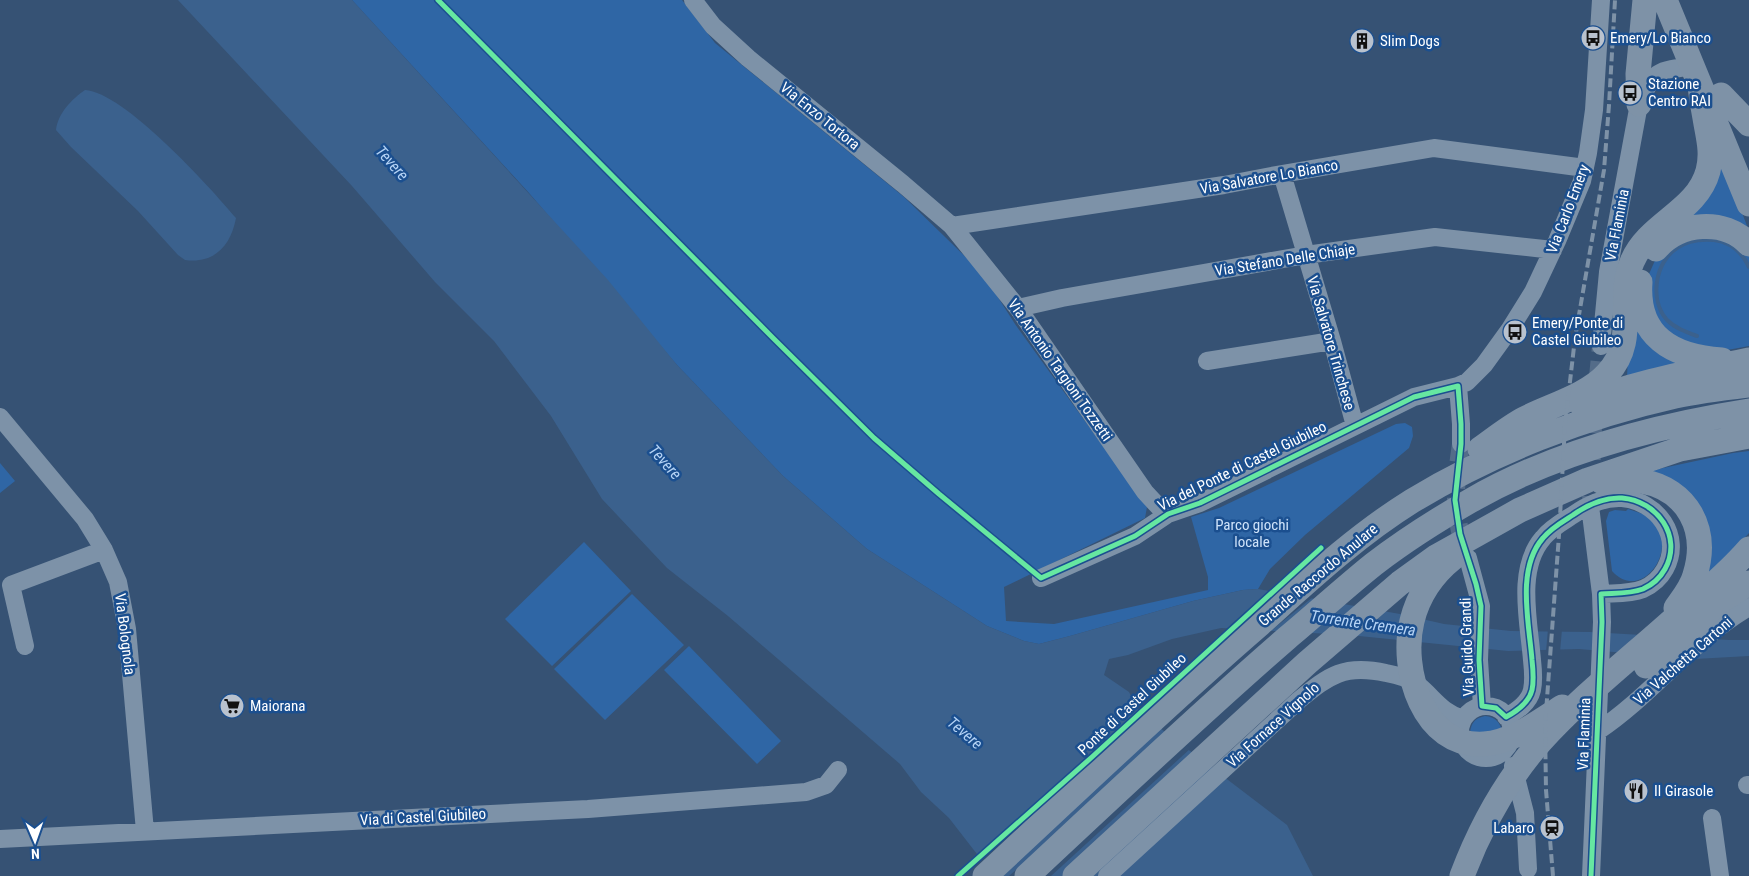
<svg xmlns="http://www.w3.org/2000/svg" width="1749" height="876" font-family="'Roboto Condensed',sans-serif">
  <rect width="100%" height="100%" fill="#365274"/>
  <path fill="#2f66a5" d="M 352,0 L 682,0 L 715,43 L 904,197 L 983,274 L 1015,324 L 1147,507 L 1145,518 L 1004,587 L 1006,621 L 1054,624 L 1208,590 L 1208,577 L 1191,517 L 1219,508 L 1396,424 L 1405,423 L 1412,427 L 1413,436 L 1409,448 L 1305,535 L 1270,569 L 1258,589 L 1243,590 L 1193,601 L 1070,636 L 1039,644 L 1024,641 L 987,626 L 867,549 L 783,476 L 677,365 L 529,193 Z
    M 1719,153 L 1749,231 L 1696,216 L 1684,215 Z
    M 1722,235 L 1749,255 L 1749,346 L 1722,351 L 1693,352 L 1654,326 L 1649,274 L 1657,256 L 1673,241 Z
    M 1630,303 L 1693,365 L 1627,378 Z
    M 1749,451 L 1749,533 L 1730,554 L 1702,579 L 1708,562 L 1649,471 L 1733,453 Z
    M 0,463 L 15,481 L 0,493 Z
    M 1628,509 C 1633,511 1638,512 1643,514 C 1688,537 1644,607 1612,571 L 1606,521 L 1609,512 L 1615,510 L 1626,511 Z
    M 584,542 L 631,591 L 552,666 L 505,619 Z
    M 632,594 L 684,645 L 605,720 L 554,669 Z
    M 689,646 L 781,741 L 757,764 L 664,670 Z
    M 1485,716 C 1495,717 1500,722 1502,731 L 1470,733 C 1471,723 1475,718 1485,716 Z"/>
  <path fill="#3b618d" d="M 178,0 L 352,0 L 608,280 L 677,365 L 783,476 L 867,549 L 987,626 L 1024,641 L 1039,644 L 1070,636 L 1193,601 L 1243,590 L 1258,589 L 1400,614 L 1444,624 L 1511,631 L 1590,632 L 1729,640 L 1749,640 L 1749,656 L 1695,659 L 1579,649 L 1508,651 L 1349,635 L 1221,628 L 1172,639 L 1128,655 L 1109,659 L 1104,675 L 1129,692 L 1139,712 L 1287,825 L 1313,876 L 994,876 L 949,818 L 921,792 L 900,764 L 728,616 L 667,568 L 602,499 L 551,416 L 494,341 L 435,282 L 352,186 Z
    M 85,90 C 124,92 210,187 236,218 C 231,245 215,264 185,260 L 178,255 L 138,211 L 71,147 L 56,130 C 58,113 72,99 85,90 Z"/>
  <path fill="#365274" d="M 1271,589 L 1313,597 L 1268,633 L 1225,630 Z
    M 1548,629 L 1562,629 L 1560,652 L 1546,652 Z
    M 1140,709 L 1162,726 L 991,876 L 976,856 Z
    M 1169,732 L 1191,748 L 1051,876 L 1009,876 Z"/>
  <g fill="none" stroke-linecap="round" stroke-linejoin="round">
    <path stroke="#3b618d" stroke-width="4" d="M 1697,336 C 1686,332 1675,328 1667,320 C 1649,300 1655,262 1677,248 C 1688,240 1701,239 1714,240 C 1730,242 1742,252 1749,267"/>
    <path stroke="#546c89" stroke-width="18" stroke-dasharray="18 9" stroke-linecap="butt" d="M 1461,444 C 1455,486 1452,511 1466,552
      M 1591,514 L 1592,439 L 1601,346"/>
    <path stroke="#7d92a8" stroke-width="18" d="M 693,0 L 713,26 L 748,58 L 903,184 L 952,226 L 1018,308 L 1145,492 L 1158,506 L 1168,514
      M 1282,174 L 1332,341 L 1355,426
      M 952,226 L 1224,185 L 1282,174 L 1434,148 L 1585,168
      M 1018,308 L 1062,298 L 1306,255 L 1435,237 L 1553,250
      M 1601,346 L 1608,272 L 1639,104 C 1653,72 1657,69 1693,67
      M 1207,361 L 1332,341
      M 1458,386 L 1461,424 L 1461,444
      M 0,417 L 85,519 L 104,550 L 118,582 L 127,629 L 145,831
      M 1468,558 L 1481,606 L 1479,660 L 1482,706
      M 1041,578 L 1135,536 L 1168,514 L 1200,503 L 1414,397 L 1458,386 L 1467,382 L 1484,365 L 1510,329 L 1533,292 L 1557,241 L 1582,181 L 1588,153 L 1594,110 L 1601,0
      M 25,646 L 11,585 L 104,550
      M1460 732a26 26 0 1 1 52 0a26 26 0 1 1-52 0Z
      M 1506,717 C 1517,711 1529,703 1532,690 C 1534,681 1533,669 1532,660 C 1529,622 1516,569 1543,538 C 1551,528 1562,522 1573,515 C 1587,505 1604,497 1622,498 C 1657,501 1683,536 1665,569 C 1660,578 1652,585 1643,589 C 1630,594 1615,593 1601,594
      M 1598,731 C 1652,695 1692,640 1749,607
      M 1513,766 L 1525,813 L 1528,869
      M 1747,785 L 1749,785
      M 1712,818 L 1720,876
      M 0,839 L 588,809 L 806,792 L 826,785 L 838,770
      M 1107,876 L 1299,700 C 1330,675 1344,664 1386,673 C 1397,675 1409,678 1418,685 C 1435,699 1441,712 1463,719
      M 1591,876 L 1602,622 L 1601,594 L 1591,514"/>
    <path stroke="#7e92a7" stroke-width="25" d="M 1665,0 L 1749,204
      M 1721,95 L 1749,124
      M 1639,104 L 1638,74 L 1645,0
      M 1656,249 C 1679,222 1724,218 1749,244
      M 1640,282 C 1636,336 1672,357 1722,360
      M 1581,404 C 1634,382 1692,372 1749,360
      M 1480,449 C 1494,439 1509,427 1524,419 C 1549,406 1587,396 1607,374 C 1639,340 1616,300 1632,262 C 1648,223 1697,212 1708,171 C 1713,152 1708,137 1705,118 C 1703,107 1701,96 1700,85
      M 1602,482 C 1615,480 1628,479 1641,481 C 1688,489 1709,530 1695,575 C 1692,587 1683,598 1676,608
      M 1453,558 C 1433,574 1418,596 1412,621 C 1400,669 1423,748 1484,744 C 1513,742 1538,722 1562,707
      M 1722,600 L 1749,583
      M 1646,666 L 1716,605
      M 985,876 C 1076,792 1166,705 1260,624 C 1309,580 1356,536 1412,501 C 1491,453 1585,416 1675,396 C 1699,391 1724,388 1749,385
      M 1027,876 C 1113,796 1198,715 1287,638 C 1316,614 1344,588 1374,564 C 1404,541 1437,520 1470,501 C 1555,452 1653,426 1749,411
      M 1075,876 L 1307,663 L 1400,583 L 1436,557 L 1520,510 L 1588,480 L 1680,449 L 1749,436
      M 1462,876 C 1480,828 1506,781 1540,742 C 1578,700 1623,664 1666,626 C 1694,601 1724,578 1749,549"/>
    <path stroke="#7e92a7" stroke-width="4" stroke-dasharray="9 4" stroke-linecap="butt" d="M 1553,876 L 1546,790 L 1545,726 L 1559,535 L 1565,425 L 1575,338 L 1604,170 L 1609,105 L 1615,0"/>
    <defs>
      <path id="cycleway" d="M 438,0 L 773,338 L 874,438 L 939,494 L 1041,578 L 1135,536 L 1168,514 L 1200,503 L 1414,397 L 1458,386 L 1461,424 L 1461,444 L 1455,500 L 1460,534 L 1476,584 L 1481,606 L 1479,660 L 1482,706 L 1496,708 L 1506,717 C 1517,711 1529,703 1532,690 C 1534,681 1533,669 1532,660 C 1529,622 1516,569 1543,538 C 1551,528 1562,522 1573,515 C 1587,505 1604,497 1622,498 C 1657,501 1683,536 1665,569 C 1660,578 1652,585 1643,589 C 1630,594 1615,593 1601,594 L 1602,622 L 1591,876
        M 958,876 L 1092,757 L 1321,548"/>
    </defs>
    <use href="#cycleway" stroke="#1b4f8f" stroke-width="8"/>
    <use href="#cycleway" stroke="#66e7a1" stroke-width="5"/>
  </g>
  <defs>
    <symbol id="bus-disc" viewBox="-11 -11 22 22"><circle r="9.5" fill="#b9c2ce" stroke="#1b4f8f"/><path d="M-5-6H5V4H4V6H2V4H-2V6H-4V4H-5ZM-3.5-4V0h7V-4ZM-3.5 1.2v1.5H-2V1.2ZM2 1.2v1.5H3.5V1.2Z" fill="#111"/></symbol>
    <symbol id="building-disc" viewBox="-11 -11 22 22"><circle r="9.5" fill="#b9c2ce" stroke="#1b4f8f"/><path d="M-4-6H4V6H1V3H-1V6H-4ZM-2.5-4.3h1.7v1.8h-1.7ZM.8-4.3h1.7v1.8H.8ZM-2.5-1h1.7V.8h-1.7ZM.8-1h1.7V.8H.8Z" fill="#111"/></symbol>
    <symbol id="supermarket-disc" viewBox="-11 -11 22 22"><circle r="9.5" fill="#b9c2ce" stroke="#1b4f8f"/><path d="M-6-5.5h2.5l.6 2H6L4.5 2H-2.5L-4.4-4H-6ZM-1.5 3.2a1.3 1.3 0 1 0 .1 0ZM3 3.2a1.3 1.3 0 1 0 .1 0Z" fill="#111"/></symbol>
    <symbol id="restaurant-disc" viewBox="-11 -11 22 22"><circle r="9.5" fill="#b9c2ce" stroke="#1b4f8f"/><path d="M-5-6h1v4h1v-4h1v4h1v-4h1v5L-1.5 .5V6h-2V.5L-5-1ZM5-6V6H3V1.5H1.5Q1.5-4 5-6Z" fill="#111"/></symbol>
    <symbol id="station-disc" viewBox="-11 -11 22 22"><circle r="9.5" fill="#b9c2ce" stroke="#1b4f8f"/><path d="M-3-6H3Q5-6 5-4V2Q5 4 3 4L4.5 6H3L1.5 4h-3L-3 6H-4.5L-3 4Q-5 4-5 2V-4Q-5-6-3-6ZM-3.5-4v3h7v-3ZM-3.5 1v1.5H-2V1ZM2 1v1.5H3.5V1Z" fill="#111"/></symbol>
  </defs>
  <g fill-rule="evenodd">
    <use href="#bus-disc" x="1579" y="24" width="28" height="28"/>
    <use href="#building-disc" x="1348" y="27" width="28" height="28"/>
    <use href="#bus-disc" x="1616" y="79" width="28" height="28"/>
    <use href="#bus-disc" x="1501" y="318" width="28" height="28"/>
    <use href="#supermarket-disc" x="218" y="692" width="28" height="28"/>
    <use href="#restaurant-disc" x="1622" y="777" width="28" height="28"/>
    <use href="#station-disc" x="1538" y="814" width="28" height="28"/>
  </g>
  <g text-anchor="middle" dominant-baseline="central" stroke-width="5" stroke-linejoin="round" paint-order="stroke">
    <g font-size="15" fill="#fff" stroke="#1b4f8f" text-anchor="start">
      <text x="1610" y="38">Emery/Lo Bianco</text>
      <text x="1380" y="41">Slim Dogs</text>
      <text x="1648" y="84">Stazione<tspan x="1648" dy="17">Centro RAI</tspan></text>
      <text x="1532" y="323">Emery/Ponte di<tspan x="1532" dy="17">Castel Giubileo</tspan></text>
      <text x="250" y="706">Maiorana</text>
      <text x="1654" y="791">Il Girasole</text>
      <text x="1534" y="828" text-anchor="end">Labaro</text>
    </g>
    <g font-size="15" fill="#fff" stroke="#1b4f8f">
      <text transform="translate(820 116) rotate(39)">Via Enzo Tortora</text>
      <text transform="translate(1269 177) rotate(-10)">Via Salvatore Lo Bianco</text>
      <text transform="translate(1568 209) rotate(-69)">Via Carlo Emery</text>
      <text transform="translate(1617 225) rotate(-79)">Via Flaminia</text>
      <text transform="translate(1285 260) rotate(-9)">Via Stefano Delle Chiaje</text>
      <text transform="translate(1331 343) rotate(74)">Via Salvatore Trinchese</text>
      <text transform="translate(1060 370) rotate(55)">Via Antonio Targioni Tozzetti</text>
      <text transform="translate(1242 466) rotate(-26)">Via del Ponte di Castel Giubileo</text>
      <text transform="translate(1318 575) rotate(-40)">Grande Raccordo Anulare</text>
      <text transform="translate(125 634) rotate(83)">Via Bolognola</text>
      <text transform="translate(1467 647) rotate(-92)">Via Guido Grandi</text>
      <text transform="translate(1683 661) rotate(-41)">Via Valchetta Cartoni</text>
      <text transform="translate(1132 704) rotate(-43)">Ponte di Castel Giubileo</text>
      <text transform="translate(1273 725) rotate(-42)">Via Fornace Vignolo</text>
      <text transform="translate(1584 734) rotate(-88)">Via Flaminia</text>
      <text transform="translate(423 817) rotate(-3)">Via di Castel Giubileo</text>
    </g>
    <g font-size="15" fill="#cfe3fa" stroke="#1b4f8f">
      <text x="1252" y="525">Parco giochi<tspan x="1252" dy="17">locale</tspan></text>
    </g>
    <g font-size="16" font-style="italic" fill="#b5d3f5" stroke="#1b4f8f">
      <text transform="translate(392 163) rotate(48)">Tevere</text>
      <text transform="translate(665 462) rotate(48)">Tevere</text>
      <text transform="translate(1363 623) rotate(8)">Torrente Cremera</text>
      <text transform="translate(965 733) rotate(40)">Tevere</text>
    </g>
  </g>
  <g transform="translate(35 841) rotate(178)" stroke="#1b4f8f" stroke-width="4" paint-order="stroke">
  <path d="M0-4L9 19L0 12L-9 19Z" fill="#ffffff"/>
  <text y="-8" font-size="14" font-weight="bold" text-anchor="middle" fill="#ffffff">N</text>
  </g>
</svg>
